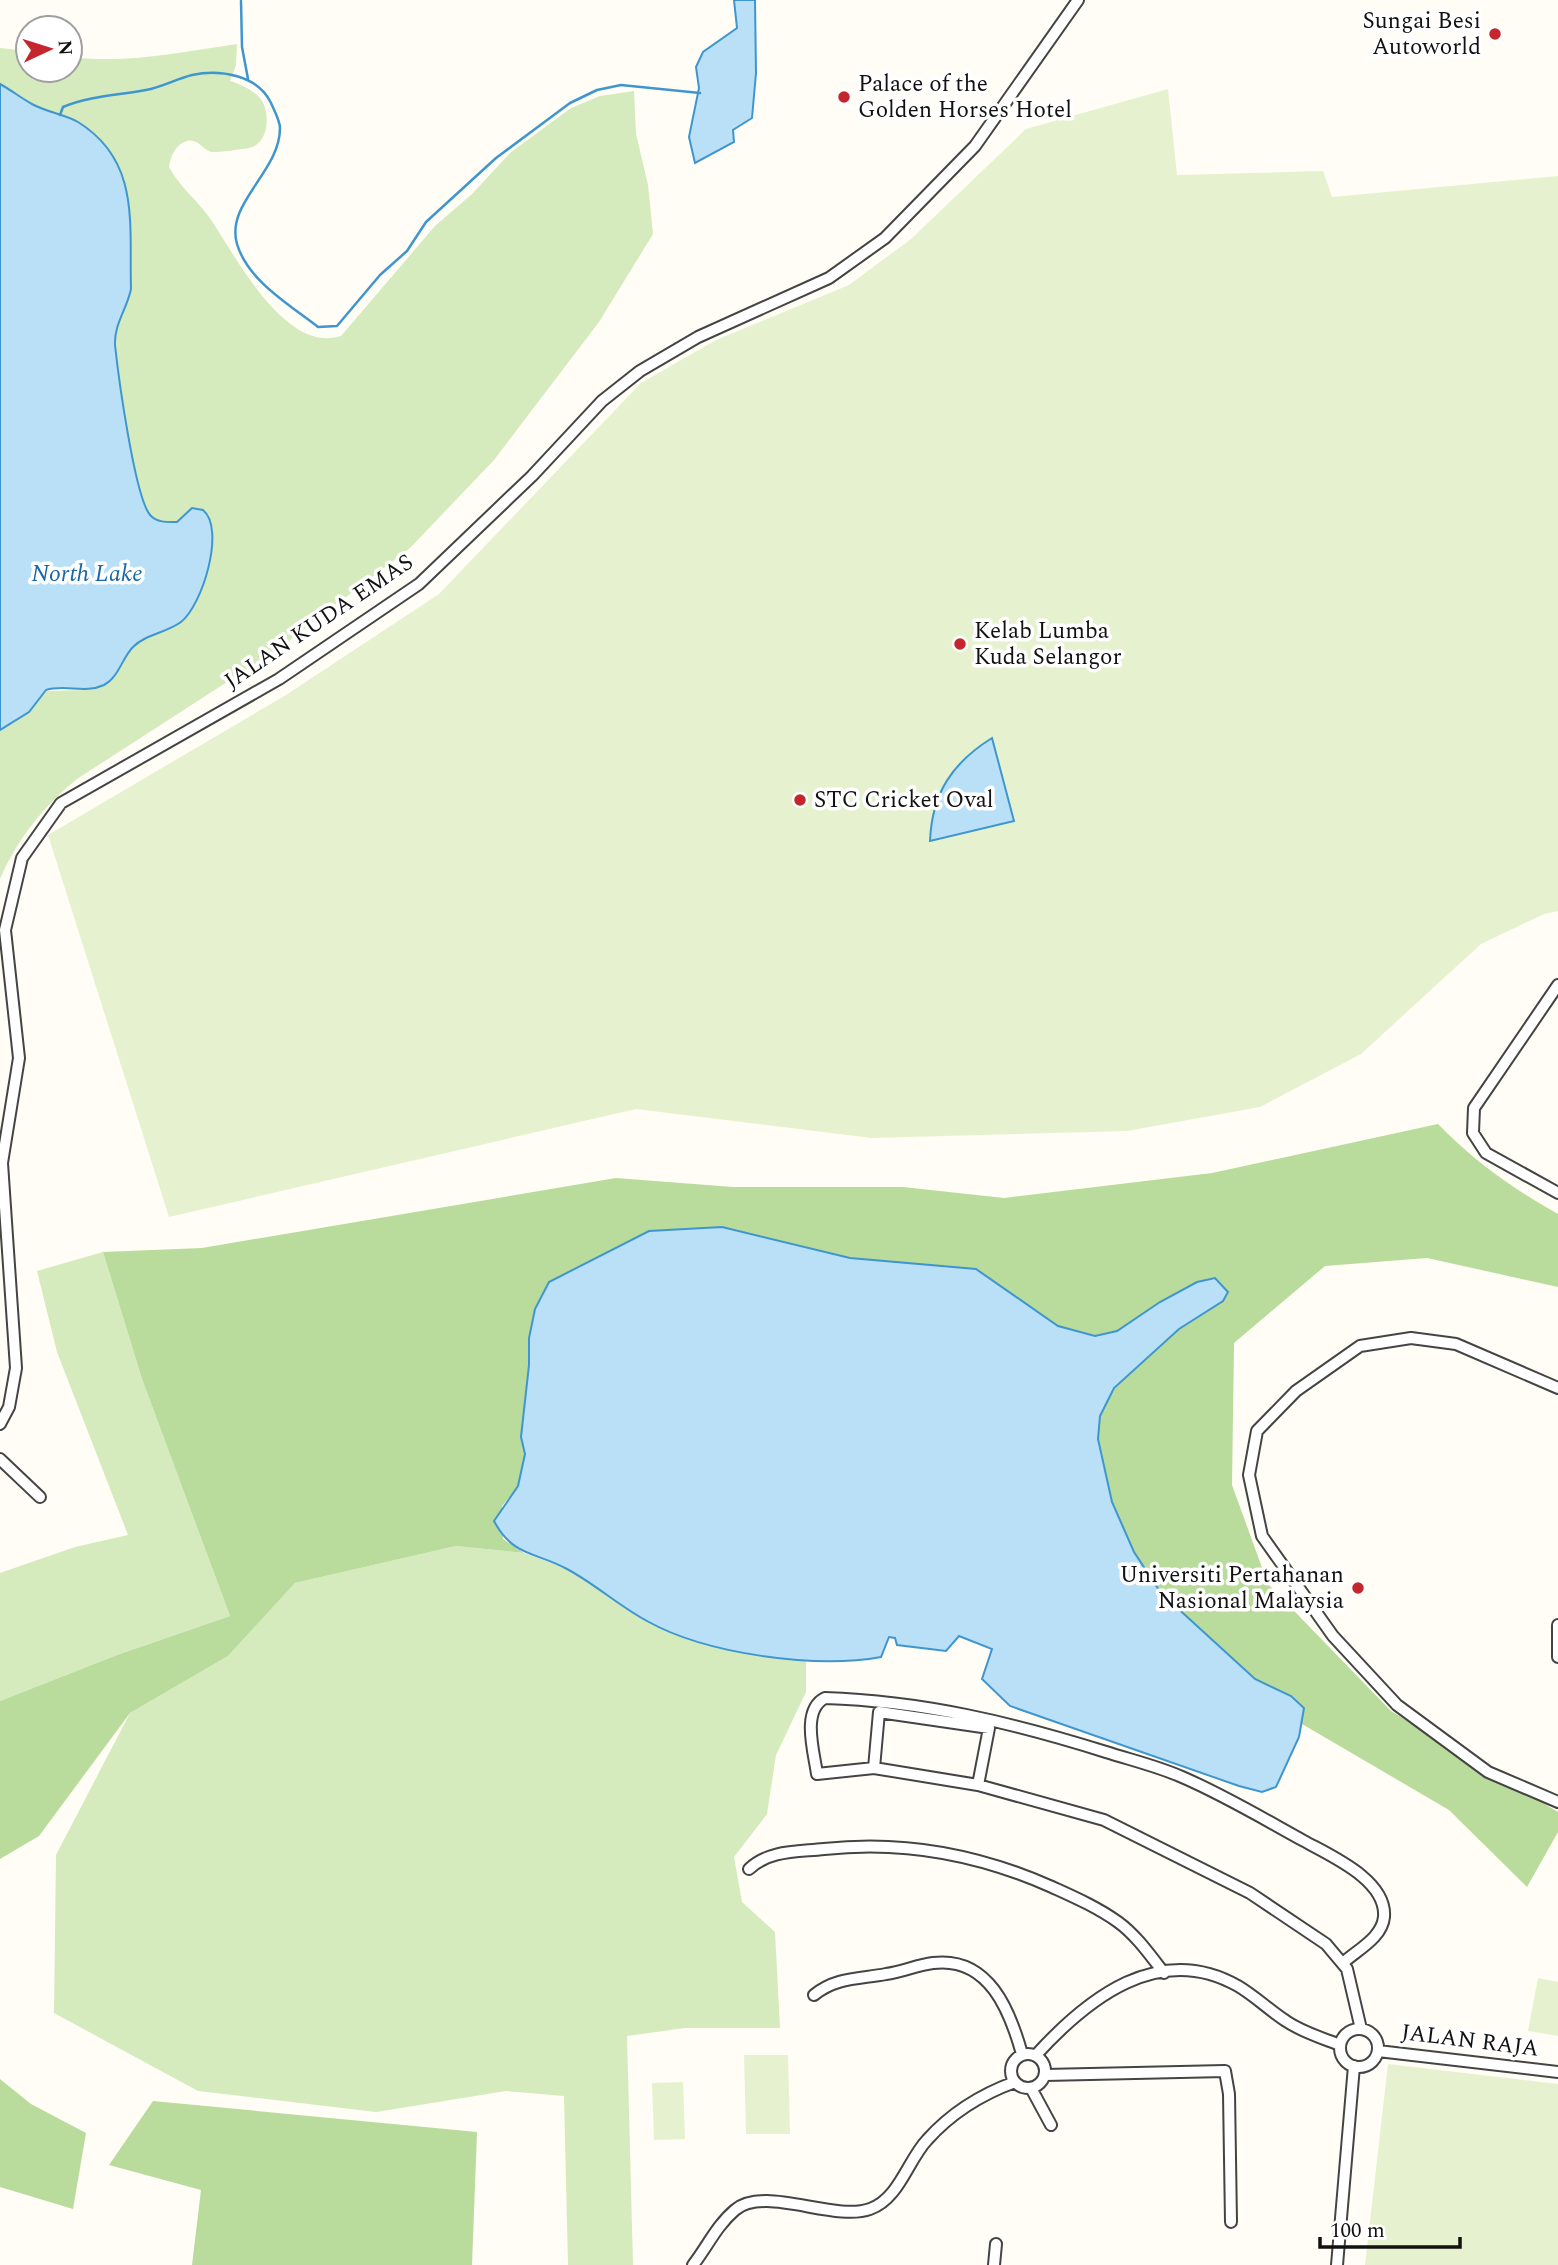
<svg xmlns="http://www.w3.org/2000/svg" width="1558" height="2265" font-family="Spectral,serif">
  <rect width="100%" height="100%" fill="#fffdf5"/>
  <path fill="#d5ebbd" d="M 237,44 L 236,65 L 230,81 C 240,84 251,89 259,97 C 271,109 270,144 249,148 C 243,149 215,153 211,152 C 202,149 198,138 187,141 C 176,144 170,156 169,167 C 179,186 196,199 209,217 C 235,254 284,354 341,336 L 435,226 L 472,194 L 511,152 L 571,108 L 600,96 L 634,91 L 636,134 L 648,185 L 653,234 L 599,322 L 494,460 L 410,548 L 281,647 L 77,779 C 43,807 18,838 0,879 L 0,730 L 29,712 L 46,691 L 83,690 C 101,674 120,654 141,641 C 151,635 165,633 175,625 C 210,600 215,551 206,512 L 202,510 L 189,511 L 177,522 C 166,522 154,523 147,512 C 132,489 118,377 115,345 C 114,323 127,309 131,289 C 129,225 141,161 78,122 C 64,114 46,112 32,104 C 21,98 11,90 0,84 L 0,48 L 28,51 L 28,70 L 70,70 L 70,57 C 126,64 182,52 237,44 Z
    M 103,1252 L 142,1379 L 230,1616 L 117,1655 L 0,1701 L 0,1573 L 75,1547 L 128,1535 L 57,1352 L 37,1271 Z
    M 456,1546 L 524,1553 L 565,1568 L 649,1622 L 706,1645 L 806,1661 L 806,1692 L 776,1755 L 767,1814 L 734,1857 L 742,1902 L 775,1932 L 780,2028 L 685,2028 L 627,2036 L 633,2265 L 568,2265 L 564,2096 L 506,2091 L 376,2112 L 198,2091 L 54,2013 L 56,1855 L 130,1713 L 228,1656 L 295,1583 Z"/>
  <path fill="#b9dc9c" d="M 1438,1124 C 1474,1161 1513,1189 1558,1214 L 1558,1287 L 1427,1258 L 1325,1266 L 1234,1343 L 1232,1485 L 1268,1584 L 1391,1711 L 1558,1812 L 1558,1832 L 1527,1887 L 1449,1810 L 1302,1724 L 1303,1708 L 1291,1696 L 1255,1679 L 1161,1593 L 1134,1552 L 1112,1502 L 1098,1439 L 1100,1416 L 1114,1388 L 1179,1329 L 1223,1301 L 1160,1302 L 1117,1331 L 1095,1336 L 1058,1326 L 976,1269 L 850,1258 L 803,1249 L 529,1338 L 529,1365 L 521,1437 L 526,1454 L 518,1486 L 502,1506 L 503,1539 L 524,1553 L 456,1546 L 295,1583 L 228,1656 L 130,1713 L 39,1836 L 0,1859 L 0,1701 L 117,1655 L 230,1616 L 142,1379 L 103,1252 L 202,1248 L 616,1178 L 733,1187 L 903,1187 L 1004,1198 L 1212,1173 Z
    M 0,2079 L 31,2104 L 86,2133 L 73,2209 L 0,2187 Z
    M 153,2101 L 477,2132 L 472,2265 L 192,2265 L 201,2190 L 109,2165 Z"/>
  <path fill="#e6f2cf" d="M 1168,89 L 1177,175 L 1323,171 L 1332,197 L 1558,176 L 1558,911 L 1544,914 L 1481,944 L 1361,1054 L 1260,1107 L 1127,1131 L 871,1138 L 636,1109 L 169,1217 L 48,835 L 286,695 L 439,594 L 641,383 L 716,340 L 849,285 L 911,239 L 1026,129 Z
    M 1538,1978 L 1558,1982 L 1558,2036 L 1528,2031 Z
    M 744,2055 L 788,2055 L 790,2134 L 746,2134 Z
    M 1388,2064 L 1558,2084 L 1558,2265 L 1365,2265 Z
    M 683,2082 L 685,2139 L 654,2140 L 652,2083 Z"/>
  <path fill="#b9e0f7" stroke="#3f96cf" stroke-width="2" d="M 734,0 L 755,0 L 756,73 L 752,118 L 733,130 L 734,142 L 695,163 L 689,137 L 699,88 L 696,67 L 703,52 L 737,28 Z
    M 0,84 C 11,90 21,98 32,104 C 46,112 64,114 78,122 C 141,161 129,225 131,289 C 127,309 114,324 115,345 C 118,373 135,501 151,516 C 158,523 168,522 177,522 L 192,508 L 203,510 C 226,529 202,606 181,622 C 166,633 146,634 133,647 C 122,658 119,677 104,685 C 85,694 65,684 46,690 L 29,712 L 0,730 Z
    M 992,738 L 1014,821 L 930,841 C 932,793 952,763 992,738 Z
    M 722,1227 L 850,1258 L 976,1269 L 1058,1326 L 1095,1336 L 1117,1331 L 1160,1302 L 1197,1282 L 1215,1278 L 1228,1292 L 1223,1301 L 1179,1329 L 1114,1388 L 1100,1416 L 1098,1439 L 1112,1502 L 1134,1552 L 1161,1593 L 1255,1679 L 1291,1696 L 1304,1708 L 1299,1737 L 1276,1787 L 1262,1792 L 1239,1786 L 1010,1706 L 982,1679 L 992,1649 L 959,1636 L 946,1651 L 897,1645 L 895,1638 L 889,1637 L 881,1657 C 815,1669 706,1654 647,1621 C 619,1606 595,1584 567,1569 C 536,1552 513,1557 494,1521 L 518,1486 L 525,1454 L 521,1437 L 529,1365 L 529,1338 L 535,1309 L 549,1282 L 649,1231 Z"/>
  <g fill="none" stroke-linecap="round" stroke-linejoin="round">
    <path stroke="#3f96cf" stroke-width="2.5" d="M 241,1 L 242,47 L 248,79
      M 60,115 L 63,107 C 89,96 119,95 146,90 C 162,87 176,79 192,75 C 220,69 258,75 271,103 C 274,110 280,121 280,128 C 280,172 225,203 237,244 C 248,281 290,305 318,327 L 337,326 L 380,275 L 407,251 L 426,222 L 496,158 L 570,103 L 597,90 L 621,85 L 700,93"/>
    <defs>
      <path id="minor" d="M 1558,985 L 1474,1108 L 1473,1133 L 1486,1153 L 1558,1193
        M 1558,1388 L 1456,1344 L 1411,1338 L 1360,1346 L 1296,1391 L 1257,1431 L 1249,1475 L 1262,1536 L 1333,1636 L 1397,1705 L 1488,1772 L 1558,1802
        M 0,1424 L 9,1407 L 16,1368 L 2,1163 L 19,1058 L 5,930 L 22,858 L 61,803 L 279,679 L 419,584 L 532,476 L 602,401 L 640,371 L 698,337 L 829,278 L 885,238 L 975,146 L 1078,0
        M 0,1459 L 40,1497
        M 1558,1625 L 1558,1657
        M 874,1768 L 879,1712 L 989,1728 L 978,1785
        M 749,1869 C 769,1850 797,1852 824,1849 C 904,1840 978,1854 1052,1887 C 1074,1897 1097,1907 1118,1922 C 1136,1935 1150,1955 1164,1973
        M 1343,1963 C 1357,1950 1382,1938 1384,1917 C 1387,1880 1331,1856 1304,1841 C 1264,1819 1224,1795 1182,1777 C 1157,1766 1131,1760 1106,1752 C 1014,1723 922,1701 825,1698 C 801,1710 814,1752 817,1774 L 874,1768 L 978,1785 L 1104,1820 L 1250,1893 L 1326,1944 L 1347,1969 L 1361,2029
        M 814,1995 C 836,1977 860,1979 886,1974 C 902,1972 917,1965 933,1963 C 989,1956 1010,2011 1022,2054
        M1340 2048a19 19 0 1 1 38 0a19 19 0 1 1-38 0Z
        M 1378,2051 L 1558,2072
        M1011 2071a17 17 0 1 1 34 0a17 17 0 1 1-34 0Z
        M 1036,2055 C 1087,1999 1159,1941 1238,1986 C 1255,1996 1269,2010 1286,2021 C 1302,2032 1322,2038 1340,2045
        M 1045,2075 L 1225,2071 L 1229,2094 L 1231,2222
        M 1031,2088 L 1051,2125
        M 693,2265 C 707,2247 717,2225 735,2210 C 764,2185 834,2222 870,2209 C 899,2199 908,2160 927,2140 C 951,2113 982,2094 1015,2082
        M 994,2265 L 996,2244
        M 1337,2265 L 1354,2066"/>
    </defs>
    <use href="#minor" stroke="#444" stroke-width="14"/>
    <use href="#minor" stroke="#fff" stroke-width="10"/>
  </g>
  <g fill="#c4262e" stroke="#fff" stroke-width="2.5">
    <circle cx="1495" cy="34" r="7"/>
    <circle cx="844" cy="97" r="7"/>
    <circle cx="960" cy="644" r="7"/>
    <circle cx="800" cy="800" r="7"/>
    <circle cx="1358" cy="1588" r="7"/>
  </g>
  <g text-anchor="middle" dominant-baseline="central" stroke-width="7" stroke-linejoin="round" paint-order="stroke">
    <g font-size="23" fill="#111" stroke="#fff" text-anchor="start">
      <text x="1481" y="21" text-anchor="end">Sungai Besi<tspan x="1481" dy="26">Autoworld</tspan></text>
      <text x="858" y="84">Palace of the<tspan x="858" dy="26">Golden Horses Hotel</tspan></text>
      <text x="974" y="631">Kelab Lumba<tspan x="974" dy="26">Kuda Selangor</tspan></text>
      <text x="814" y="800">STC Cricket Oval</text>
      <text x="1344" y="1575" text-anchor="end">Universiti Pertahanan<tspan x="1344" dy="26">Nasional Malaysia</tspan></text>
    </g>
    <g font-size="23" fill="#111" stroke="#fff">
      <text transform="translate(319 622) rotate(-34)">JALAN KUDA EMAS</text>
      <text transform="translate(1470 2041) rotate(7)">JALAN RAJA</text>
    </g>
    <g font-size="24" font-style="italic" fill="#1768a6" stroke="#fff">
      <text x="87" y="574">North Lake</text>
    </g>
  </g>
  <g transform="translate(49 49) rotate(86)"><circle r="33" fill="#ffffff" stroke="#a0a0a0" stroke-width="2"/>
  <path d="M0-5L12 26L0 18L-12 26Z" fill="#c4262e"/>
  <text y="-10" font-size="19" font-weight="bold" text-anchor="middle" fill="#111111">N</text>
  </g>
  <path d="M1320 2237v10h140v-10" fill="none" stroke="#111111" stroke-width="3.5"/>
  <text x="1330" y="2237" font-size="21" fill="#111111" stroke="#ffffff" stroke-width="5" paint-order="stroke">100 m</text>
</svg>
